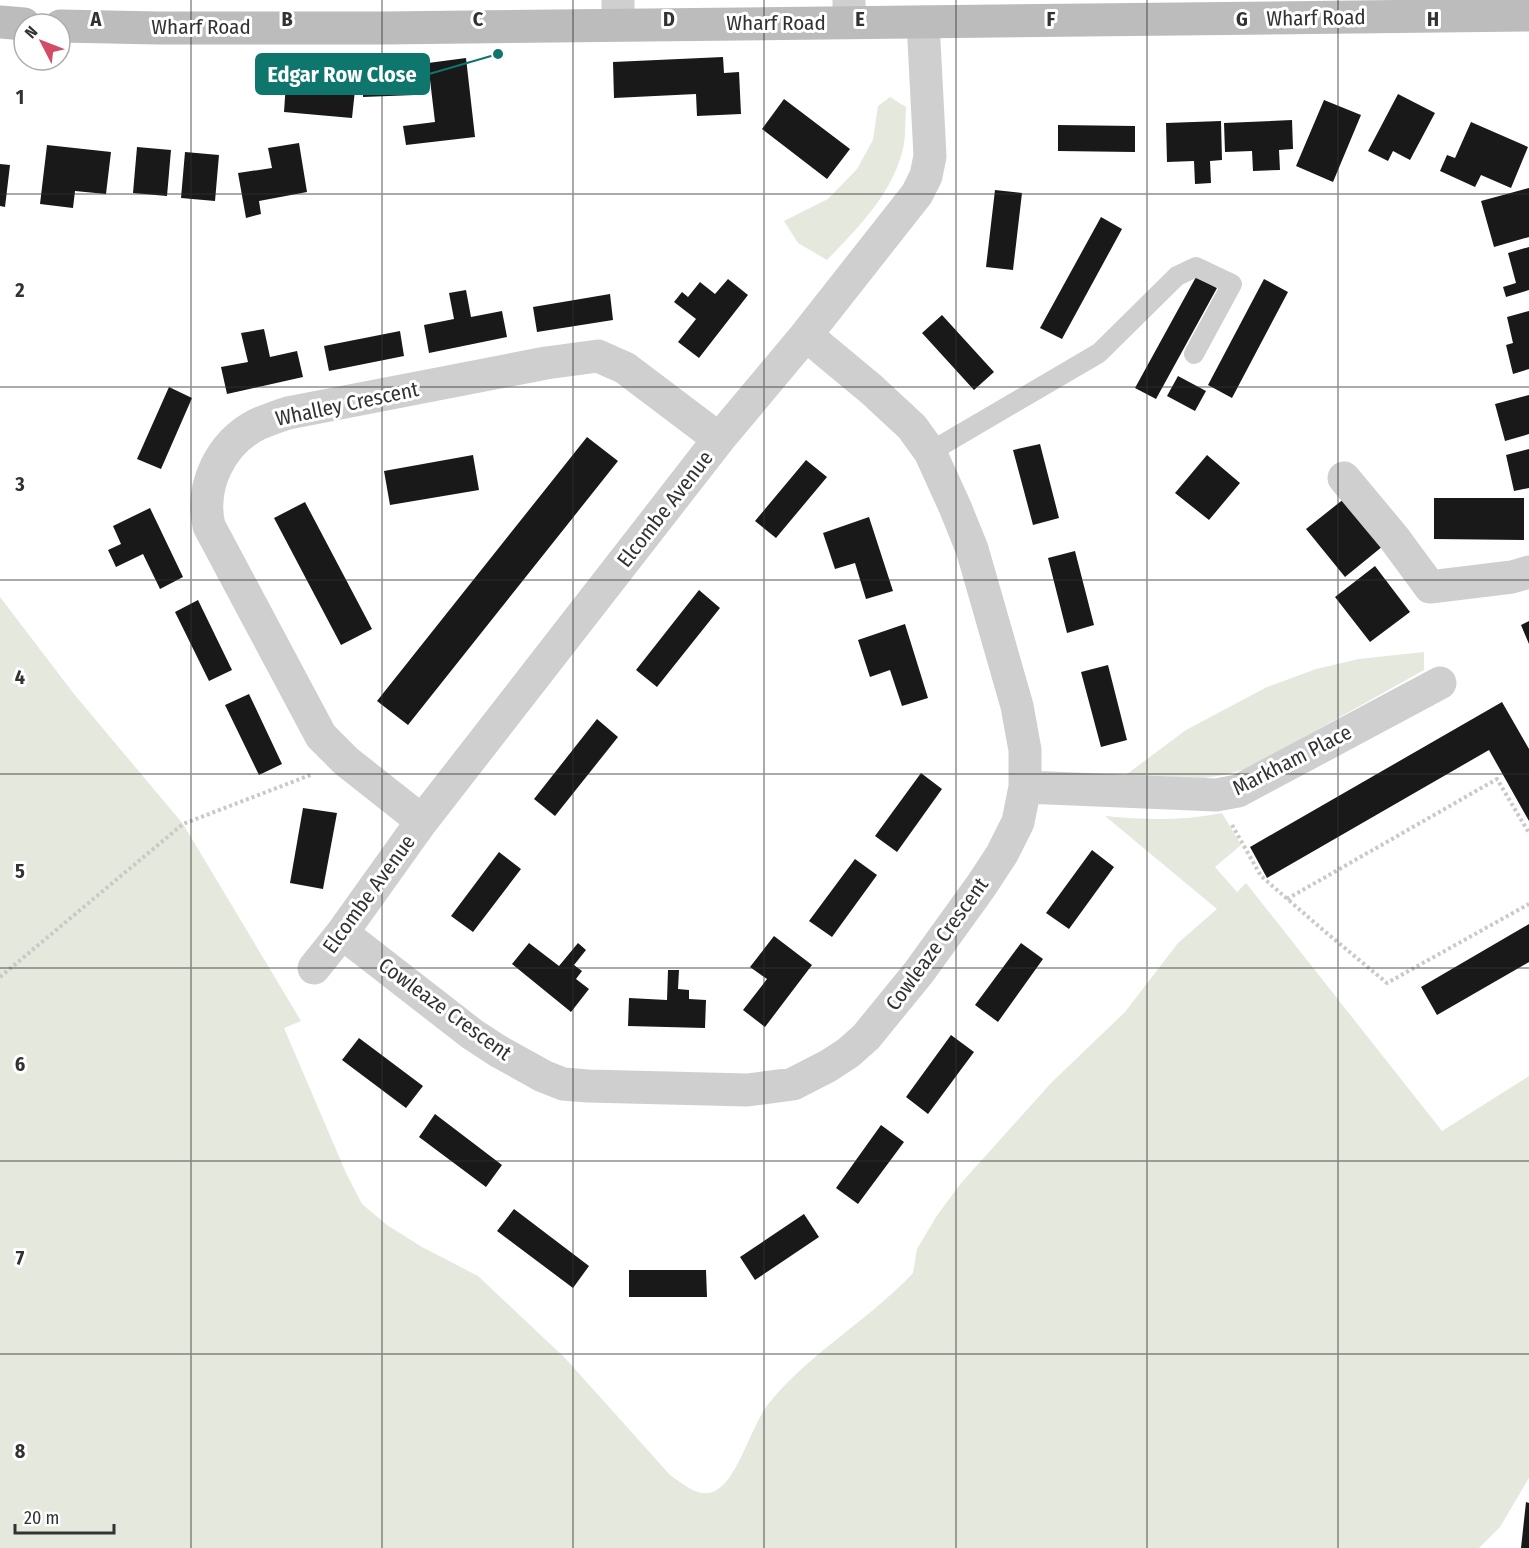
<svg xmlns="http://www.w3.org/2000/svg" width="1529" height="1548" font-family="'Fira Sans Condensed',sans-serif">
  <rect width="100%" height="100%" fill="#fff"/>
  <path fill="#e4e8dd" d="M 890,97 L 906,107 C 905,120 906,136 903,149 C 892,194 858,228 827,260 L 798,243 L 784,221 L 828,199 L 857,169 L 873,140 L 878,106 Z
    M 0,597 L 74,694 L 183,824 L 301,1021 L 284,1028 L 346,1173 L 362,1204 L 387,1225 L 422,1247 L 478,1276 L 565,1358 L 670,1475 C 682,1483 699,1499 715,1491 C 739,1479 751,1424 770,1402 C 811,1352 869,1320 913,1273 L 917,1249 L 936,1217 L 961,1183 L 1051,1083 L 1125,1012 L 1178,943 L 1217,909 L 1105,816 C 1145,820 1182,821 1222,813 L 1241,845 L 1215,867 L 1237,892 L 1246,883 L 1442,1131 L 1529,1076 L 1529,1478 L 1500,1527 L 1479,1548 L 0,1548 Z
    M 1424,652 L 1424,670 L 1249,768 L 1224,775 L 1197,779 L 1123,777 L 1186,730 L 1267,687 L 1316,669 L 1359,659 Z"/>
  <path fill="#191919" d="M 723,57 L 724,73 L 739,72 L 741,114 L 697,116 L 696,94 L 614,98 L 613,62 Z
    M 466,58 L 475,137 L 406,145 L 403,126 L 435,122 L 428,63 Z
    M 414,60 L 415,95 L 363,97 L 362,62 Z
    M 286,83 L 355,90 L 352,118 L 284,112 Z
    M 1398,94 L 1435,113 L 1410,160 L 1393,151 L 1388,161 L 1368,151 Z
    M 784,99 L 850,149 L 827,179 L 762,129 Z
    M 1324,100 L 1361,115 L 1333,182 L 1296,166 Z
    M 1292,120 L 1293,149 L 1279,150 L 1280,170 L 1253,171 L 1252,151 L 1225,152 L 1224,123 Z
    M 1221,121 L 1222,160 L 1210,161 L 1211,183 L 1195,184 L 1194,161 L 1167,162 L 1166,123 Z
    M 1471,122 L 1528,147 L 1511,188 L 1481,175 L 1475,187 L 1440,171 L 1447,155 L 1455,158 Z
    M 1058,125 L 1135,126 L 1135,152 L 1058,151 Z
    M 299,143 L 307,192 L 259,201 L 261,214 L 246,218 L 238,173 L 272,168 L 268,148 Z
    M 47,145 L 111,152 L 106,194 L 75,191 L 73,208 L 40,204 Z
    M 137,147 L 171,150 L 167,196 L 133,193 Z
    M 185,152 L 219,155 L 215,201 L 181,198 Z
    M 0,164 L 10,165 L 5,207 L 0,206 Z
    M 1529,188 L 1529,237 L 1494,247 L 1481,201 Z
    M 995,190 L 1022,193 L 1013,270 L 986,267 Z
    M 1101,217 L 1122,229 L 1062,339 L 1040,328 Z
    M 1529,247 L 1529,290 L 1506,297 L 1503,287 L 1516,283 L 1508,253 Z
    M 1196,277 L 1217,288 L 1156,399 L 1135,388 Z
    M 728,279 L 748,295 L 699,358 L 678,342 L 696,319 L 674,302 L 682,292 L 688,297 L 700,282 L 715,294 Z
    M 1264,279 L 1288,292 L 1232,398 L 1208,385 Z
    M 466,290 L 471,317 L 502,311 L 507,337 L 429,353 L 424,325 L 454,319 L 449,293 Z
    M 610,294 L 613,320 L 537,332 L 533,307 Z
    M 1529,311 L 1529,369 L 1513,374 L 1506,345 L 1513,343 L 1507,317 Z
    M 942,315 L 994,372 L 974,390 L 922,333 Z
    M 264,329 L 270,357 L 297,351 L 303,377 L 227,394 L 221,367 L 248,362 L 241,333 Z
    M 400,331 L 404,356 L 329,371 L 324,346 Z
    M 1178,376 L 1206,391 L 1195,411 L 1167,396 Z
    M 169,387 L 192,398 L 161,469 L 137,459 Z
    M 1529,395 L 1529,434 L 1505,441 L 1495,404 Z
    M 587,437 L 618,461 L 408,725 L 377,701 Z
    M 1040,444 L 1059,518 L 1033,525 L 1013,450 Z
    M 1529,449 L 1529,488 L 1514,491 L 1506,455 Z
    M 473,455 L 479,490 L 390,505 L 384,471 Z
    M 1207,455 L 1240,483 L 1209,520 L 1175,493 Z
    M 806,460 L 827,477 L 776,538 L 755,521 Z
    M 1345,498 L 1383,546 L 1345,577 L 1306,529 Z
    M 1434,498 L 1524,498 L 1524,540 L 1434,539 Z
    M 305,502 L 372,629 L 341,645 L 274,518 Z
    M 150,508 L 183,577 L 160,589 L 143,554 L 116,567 L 108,550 L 121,544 L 113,526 Z
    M 869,517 L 893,591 L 866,599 L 855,563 L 835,569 L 823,533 Z
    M 1075,551 L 1094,625 L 1067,633 L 1048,558 Z
    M 1375,566 L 1410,612 L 1370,642 L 1335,597 Z
    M 699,590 L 720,608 L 657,687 L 636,670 Z
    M 198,600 L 232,670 L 209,681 L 175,612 Z
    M 1529,621 L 1529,644 L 1521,625 Z
    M 905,624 L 928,698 L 902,706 L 890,670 L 870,677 L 858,640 Z
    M 1108,665 L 1127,740 L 1101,747 L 1081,672 Z
    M 249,694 L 282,764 L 259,775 L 225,705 Z
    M 1502,702 L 1529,749 L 1529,821 L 1489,750 L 1267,878 L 1250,847 Z
    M 597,719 L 618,737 L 555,816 L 534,799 Z
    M 921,773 L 942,789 L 897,852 L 875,836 Z
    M 303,808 L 337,813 L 323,889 L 290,883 Z
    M 1092,850 L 1114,867 L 1069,929 L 1046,913 Z
    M 499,852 L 521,869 L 473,932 L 451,916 Z
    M 855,859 L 877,875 L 832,937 L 809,921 Z
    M 1529,924 L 1529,962 L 1437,1015 L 1421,987 Z
    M 774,936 L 812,965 L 765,1027 L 743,1010 L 767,979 L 750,967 Z
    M 529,943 L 559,966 L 578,943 L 586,950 L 574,965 L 582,971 L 576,979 L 589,989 L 571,1012 L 512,964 Z
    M 1021,943 L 1043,959 L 998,1022 L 975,1005 Z
    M 668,970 L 679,970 L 678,989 L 689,990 L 689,999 L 706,1000 L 705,1028 L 628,1026 L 629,998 L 667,1000 Z
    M 951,1035 L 974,1052 L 928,1114 L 906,1097 Z
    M 359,1038 L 423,1086 L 406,1108 L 342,1060 Z
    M 435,1114 L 502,1165 L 486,1187 L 419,1137 Z
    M 881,1125 L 904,1142 L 858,1204 L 836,1188 Z
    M 514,1209 L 589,1266 L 573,1288 L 497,1231 Z
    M 804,1214 L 819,1237 L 755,1280 L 740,1257 Z
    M 629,1270 L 706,1270 L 707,1297 L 629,1297 Z
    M 1526,1502 L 1529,1503 L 1529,1548 L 1521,1548 Z"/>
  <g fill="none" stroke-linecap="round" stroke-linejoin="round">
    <path stroke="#c9c9c9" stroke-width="4" stroke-dasharray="3 3" stroke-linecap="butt" d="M 1232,825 L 1261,876 L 1323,930 L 1387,983 L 1529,904
      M 1287,899 L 1497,779 L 1529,833
      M 0,977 L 183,824 L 313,774"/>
    <path stroke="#cfcfcf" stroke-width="20" d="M 930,452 L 1099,353 L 1177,276 L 1196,267 L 1232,284 L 1194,354"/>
    <path stroke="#cfcfcf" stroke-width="33" d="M 849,22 L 849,0
      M 618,24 L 618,0
      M 1344,478 L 1394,538 L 1430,587 L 1512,577 L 1529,572
      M 1025,787 L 1216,795 L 1238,791 L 1440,683
      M 422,821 L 346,761 L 321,736 L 209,526 C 200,486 220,443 258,424 C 268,420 278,416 288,413 L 546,363 L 598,356 L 625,368 L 719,439
      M 342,933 L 472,1034 L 498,1051 L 543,1076 L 563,1084 L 588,1086 L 747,1090 L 793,1084 L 828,1066 L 848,1053 L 866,1037 L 919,972 L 981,886 L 1002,854 L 1018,822 L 1025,787 L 1025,750 L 1017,706 L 972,549 L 955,507 L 930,452 L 912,427 L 871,389 L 806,335
      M 314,968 L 342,933 L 422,821 L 719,439 L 806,335 L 917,194 L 926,176 L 930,156 L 923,22"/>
    <path stroke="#bcbcbc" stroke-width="33" d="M 0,22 L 24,24
      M 60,26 L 159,28 L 384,28 L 1529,15"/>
  </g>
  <path fill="none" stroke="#323232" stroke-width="1.5" stroke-opacity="0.55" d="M 191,0 L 191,1548M 382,0 L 382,1548M 573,0 L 573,1548M 764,0 L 764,1548M 956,0 L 956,1548M 1147,0 L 1147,1548M 1338,0 L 1338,1548M 0,194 L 1529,194M 0,387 L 1529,387M 0,580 L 1529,580M 0,774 L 1529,774M 0,968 L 1529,968M 0,1161 L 1529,1161M 0,1354 L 1529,1354"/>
  <g text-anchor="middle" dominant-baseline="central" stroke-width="6" stroke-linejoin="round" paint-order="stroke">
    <g font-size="21" fill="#323232" stroke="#fff">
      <text transform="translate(1316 18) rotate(-1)">Wharf Road</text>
      <text x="776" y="23">Wharf Road</text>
      <text x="201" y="27">Wharf Road</text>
      <text transform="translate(347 404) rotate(-12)">Whalley Crescent</text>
      <text transform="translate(665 509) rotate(-52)">Elcombe Avenue</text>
      <text transform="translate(1292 760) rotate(-27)">Markham Place</text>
      <text transform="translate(369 894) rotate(-54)">Elcombe Avenue</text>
      <text transform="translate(937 944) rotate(-54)">Cowleaze Crescent</text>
      <text transform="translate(445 1009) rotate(36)">Cowleaze Crescent</text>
    </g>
  </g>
  <g font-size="20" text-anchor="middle" font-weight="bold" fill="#323232" stroke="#fff" stroke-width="6" stroke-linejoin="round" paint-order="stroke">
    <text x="96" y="26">A</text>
    <text x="287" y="26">B</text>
    <text x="478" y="26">C</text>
    <text x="669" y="26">D</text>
    <text x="860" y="26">E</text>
    <text x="1051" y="26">F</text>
    <text x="1242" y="26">G</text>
    <text x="1433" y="26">H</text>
    <text x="20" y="104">1</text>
    <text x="20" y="297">2</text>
    <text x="20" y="491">3</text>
    <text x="20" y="684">4</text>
    <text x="20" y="878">5</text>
    <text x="20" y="1071">6</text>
    <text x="20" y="1265">7</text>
    <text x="20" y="1458">8</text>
  </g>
  <path fill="none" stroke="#0f766e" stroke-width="2" d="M498 54L429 74"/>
  <circle fill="#0f766e" stroke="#fff" stroke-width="2" cx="498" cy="54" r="6"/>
  <rect fill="#0f766e" stroke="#0f766e" stroke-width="2" x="256" y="54" width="173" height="40" rx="6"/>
  <g font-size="22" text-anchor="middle" font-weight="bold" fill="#fff">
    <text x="342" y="82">Edgar Row Close</text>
  </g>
  <g transform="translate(42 42) rotate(312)"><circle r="28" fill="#ffffff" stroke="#adadad" stroke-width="1.5"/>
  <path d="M0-4.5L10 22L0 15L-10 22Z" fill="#d34b67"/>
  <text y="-9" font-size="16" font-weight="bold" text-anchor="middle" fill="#323232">N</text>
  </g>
  <path d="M15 1524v9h99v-9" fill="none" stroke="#323232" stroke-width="3"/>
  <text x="24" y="1524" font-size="18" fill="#323232" stroke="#ffffff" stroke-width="4.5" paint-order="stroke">20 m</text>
</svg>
